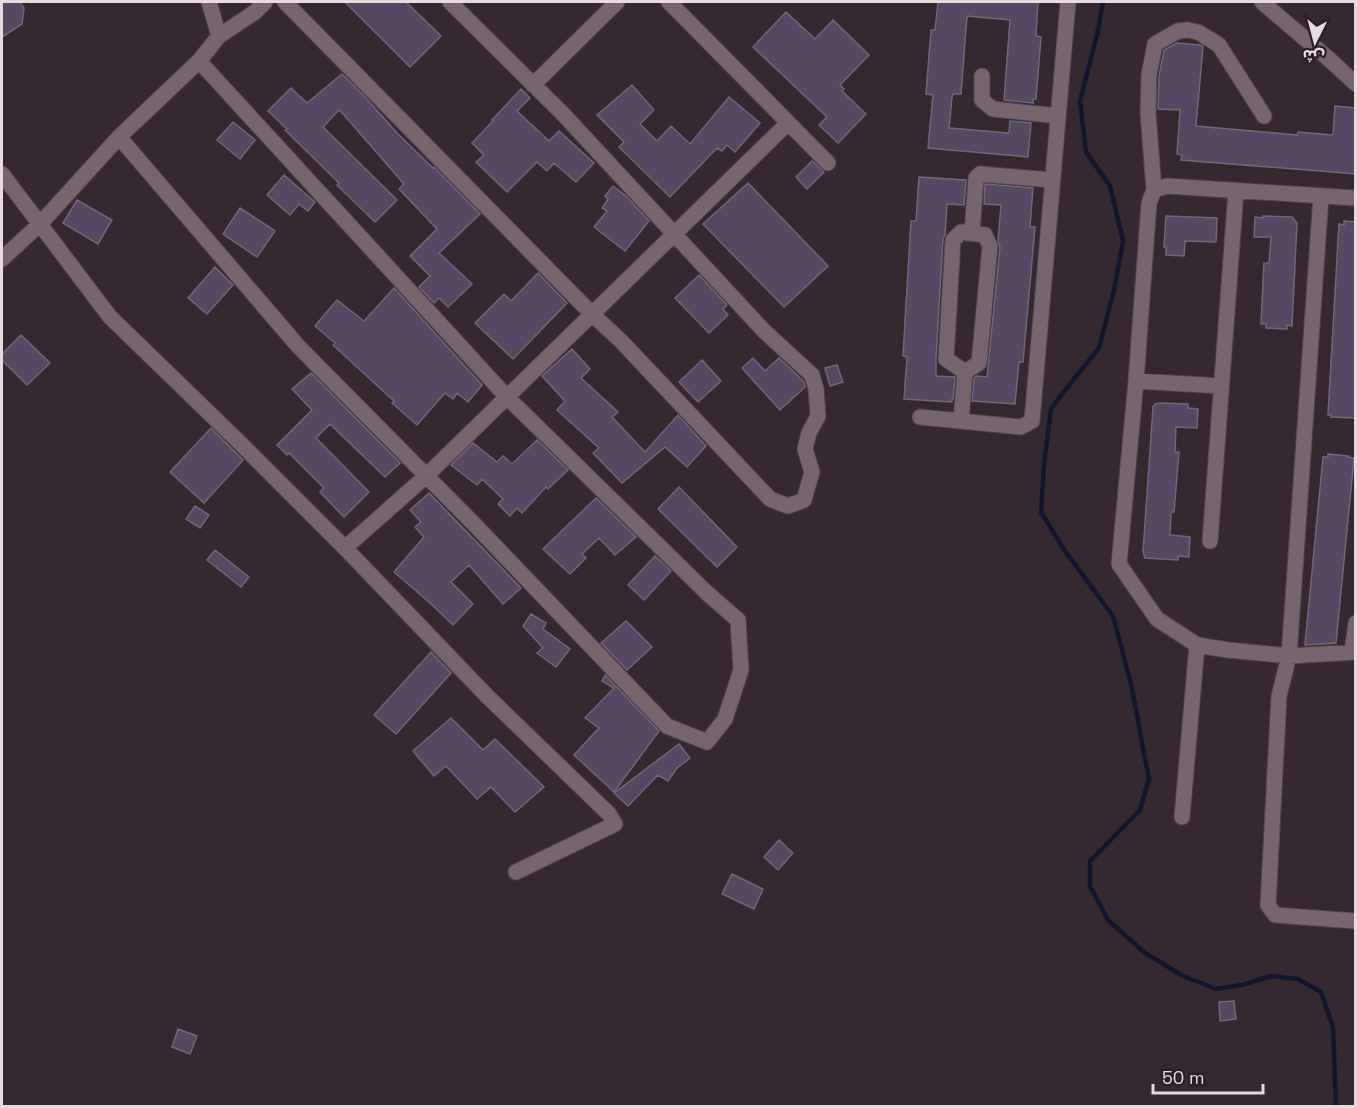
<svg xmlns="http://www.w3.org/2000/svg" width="1357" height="1108" font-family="'Space Grotesk','Noto Sans Arabic',sans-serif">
  <rect width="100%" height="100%" fill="#362831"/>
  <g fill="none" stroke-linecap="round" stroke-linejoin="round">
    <path stroke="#12152d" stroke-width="4.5" d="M 1103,2 L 1097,35 L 1080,101 L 1086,152 L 1110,186 L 1123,241 L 1114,290 L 1099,348 L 1069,385 L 1051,409 L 1044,465 L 1041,512 L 1065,551 L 1113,616 L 1131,684 L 1149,779 L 1140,810 L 1090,861 L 1090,886 L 1108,920 L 1144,952 L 1181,975 L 1216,989 L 1242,985 L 1271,976 L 1298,979 L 1321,992 L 1333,1027 L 1336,1106"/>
  </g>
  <path fill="#564762" stroke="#6f6777" stroke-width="1.5" d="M 2,2 L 20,2 L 24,8 L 22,24 L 2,37 Z
    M 345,2 L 406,2 L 441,36 L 410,67 Z
    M 938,2 L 1038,2 L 1036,36 L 1041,37 L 1036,99 L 1033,99 L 1033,103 L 1004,100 L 1010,20 L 967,16 L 961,94 L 953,94 L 952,97 L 949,128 L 1009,133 L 1010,121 L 1031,123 L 1028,157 L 928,148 L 933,95 L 926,94 L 931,30 L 935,30 Z
    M 786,12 L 815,39 L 833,20 L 869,55 L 840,85 L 844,89 L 842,91 L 866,114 L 838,143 L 819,125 L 827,117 L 753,47 Z
    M 1177,43 L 1200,45 L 1203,46 L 1196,126 L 1297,135 L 1298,132 L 1333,135 L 1335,106 L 1356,108 L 1356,174 L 1181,160 L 1182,155 L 1177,154 L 1180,110 L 1158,109 L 1159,76 L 1164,50 Z
    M 342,74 L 365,97 L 398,134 L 433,168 L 434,167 L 480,214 L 439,253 L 472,284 L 448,307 L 439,298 L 434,303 L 419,287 L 430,276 L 410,256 L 437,229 L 399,189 L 404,184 L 344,115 L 339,110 L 323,127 L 397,200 L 375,222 L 337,185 L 339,183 L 285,130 L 287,129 L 268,111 L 291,88 L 307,103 Z
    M 632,85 L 654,110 L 640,124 L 657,141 L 671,126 L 690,144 L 729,97 L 760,123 L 735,152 L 727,145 L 722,151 L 717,148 L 670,197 L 619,147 L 624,142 L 597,115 Z
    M 521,89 L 530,98 L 517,111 L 549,141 L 559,131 L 594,163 L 576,182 L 554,163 L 547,171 L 537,162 L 507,192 L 476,162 L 484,155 L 472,143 L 493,121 L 492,120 Z
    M 233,122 L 255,140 L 240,159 L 217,140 Z
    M 812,161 L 824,172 L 807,189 L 796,177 Z
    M 284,175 L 315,202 L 308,211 L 299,204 L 290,215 L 267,195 Z
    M 919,177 L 966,180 L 964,205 L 947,204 L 945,235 L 943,239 L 936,358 L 936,376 L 955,377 L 953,399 L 952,399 L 952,402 L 904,399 L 907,357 L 903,356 L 911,221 L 916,221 Z
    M 748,183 L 828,266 L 784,307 L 703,224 Z
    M 985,184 L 1033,188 L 1030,227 L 1035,227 L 1023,362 L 1019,362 L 1015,404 L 972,401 L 974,378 L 977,376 L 987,377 L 1000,247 L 998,241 L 1001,205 L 984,204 Z
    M 613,186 L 626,196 L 649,221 L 625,251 L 594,227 L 607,211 L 602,208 L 608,199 L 605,196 Z
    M 77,200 L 112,220 L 98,244 L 63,223 Z
    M 240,208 L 275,231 L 257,257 L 223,234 Z
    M 1166,216 L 1217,218 L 1216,242 L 1185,241 L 1184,256 L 1166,255 L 1166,247 L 1164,247 Z
    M 1263,216 L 1292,217 L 1297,223 L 1292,326 L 1287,325 L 1287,329 L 1266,328 L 1266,324 L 1261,324 L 1264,263 L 1269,263 L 1271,237 L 1254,237 L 1255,217 L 1263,218 Z
    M 1344,221 L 1356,222 L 1356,416 L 1354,418 L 1331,417 L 1331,415 L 1328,415 L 1339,224 L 1344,225 Z
    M 215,267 L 233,285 L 207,314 L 188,298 Z
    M 538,273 L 567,303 L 513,359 L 475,323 L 504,294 L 511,301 Z
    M 699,275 L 727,305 L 723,309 L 728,315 L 709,333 L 675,298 Z
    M 394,288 L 482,385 L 468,402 L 457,393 L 453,399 L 445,393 L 417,425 L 392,403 L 394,401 L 333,345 L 335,343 L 315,326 L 337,300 L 364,321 Z
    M 21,335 L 50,363 L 27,385 L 2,360 L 2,354 Z
    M 572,349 L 590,369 L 581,378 L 618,412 L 612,417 L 645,452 L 678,415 L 706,446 L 687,467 L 665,447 L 622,483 L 593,453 L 599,448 L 557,410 L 565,401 L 542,376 Z
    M 753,358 L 765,371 L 779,358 L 796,374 L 804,382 L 805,387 L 780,410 L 742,368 Z
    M 702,360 L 721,381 L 698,402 L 679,382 Z
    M 837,365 L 843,382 L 830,386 L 825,368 Z
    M 311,373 L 400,463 L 385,477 L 330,424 L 316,438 L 369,492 L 344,517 L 320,492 L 324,488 L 289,453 L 287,455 L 277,445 L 312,410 L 292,389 Z
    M 1160,403 L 1188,404 L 1188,408 L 1198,409 L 1197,428 L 1176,427 L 1175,452 L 1179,452 L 1174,512 L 1171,512 L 1170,535 L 1190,537 L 1189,557 L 1178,556 L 1178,560 L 1145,558 L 1143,552 L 1153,407 L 1155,404 Z
    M 211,428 L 243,460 L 204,503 L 170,472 Z
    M 537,440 L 568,470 L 548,489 L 546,487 L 522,513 L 517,508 L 510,516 L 498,504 L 503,499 L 482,479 L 477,485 L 451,465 L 473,443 L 497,462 L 503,456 L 512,464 Z
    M 1328,454 L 1349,456 L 1348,457 L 1354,458 L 1336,643 L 1305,645 L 1323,457 L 1328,457 Z
    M 679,487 L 737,547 L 717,567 L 658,509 Z
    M 429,493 L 521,588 L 503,604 L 469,565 L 451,582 L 473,604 L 453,625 L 430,603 L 394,572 L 424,537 L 415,527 L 421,522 L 410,510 Z
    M 596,498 L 636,537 L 615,555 L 599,538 L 582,554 L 586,558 L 570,574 L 543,549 Z
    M 195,506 L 209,515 L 200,528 L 186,519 Z
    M 215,550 L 249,577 L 241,587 L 207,560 Z
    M 655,556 L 671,571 L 644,600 L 628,585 Z
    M 531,614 L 546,623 L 543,629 L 570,649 L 556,667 L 537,653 L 543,648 L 523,626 Z
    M 626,621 L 652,647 L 627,670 L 601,643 Z
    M 431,652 L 451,673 L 396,734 L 374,715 Z
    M 605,675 L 659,731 L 614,792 L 574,755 L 599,728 L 585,718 L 614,688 L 602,681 Z
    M 451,718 L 483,750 L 495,739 L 544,787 L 515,812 L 491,787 L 477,799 L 446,766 L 434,776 L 413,751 Z
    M 679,744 L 690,758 L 677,768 L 668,781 L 658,775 L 628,806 L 614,793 Z
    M 779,840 L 793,853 L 778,870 L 764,857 Z
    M 732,874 L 763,889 L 754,909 L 722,894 Z
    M 1234,1001 L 1236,1019 L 1220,1021 L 1219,1002 Z
    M 178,1029 L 197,1036 L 190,1054 L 172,1047 Z"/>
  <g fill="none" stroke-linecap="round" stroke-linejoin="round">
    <defs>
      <path id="minor" d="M 209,2 L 219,36
        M 285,2 L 592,314 L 621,341 L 770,499 L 788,506 L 804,500 L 812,472 L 805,449 L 809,433 L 818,416 L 816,389 L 812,375 L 764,331 L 564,115 L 450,2
        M 669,2 L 828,163
        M 1262,2 L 1330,60 L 1356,84
        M 982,76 L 982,100 L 993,109 L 1058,116
        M 533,85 L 617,2
        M 119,137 L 298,346 L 475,525 L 667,726 L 707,742 L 725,719 L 741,670 L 738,620 L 707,593 L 507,397 L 199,61
        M 2,174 L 110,317 L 237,440 L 345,548 L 487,696 L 609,814 L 615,824 L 516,872
        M 1154,190 L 1148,113 L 1149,75 L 1155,44 L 1178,31 L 1188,30 L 1198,32 L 1219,45 L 1264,116
        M 1321,196 L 1289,656 L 1279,696 L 1268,905 L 1275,915 L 1356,921
        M 1356,198 L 1167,186 L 1154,190 L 1149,203 L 1136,381 L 1119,564 L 1157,619 L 1197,645 L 1228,650 L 1289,656 L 1356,652
        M 972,233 L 976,178 L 980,174 L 1052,180
        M 2,259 L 40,224 L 119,137 L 199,61 L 219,36 L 255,12 L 265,2
        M 1136,381 L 1221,386
        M 920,417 L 1021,427 L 1032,421 L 1068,2
        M 961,421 L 965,372 L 979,363 L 990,246 L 985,235 L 961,232 L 953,240 L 946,359 L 965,372
        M 1210,541 L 1236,191
        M 345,548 L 426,476 L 788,123
        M 1352,652 L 1356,623
        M 1182,817 L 1197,645"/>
    </defs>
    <use href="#minor" stroke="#51454d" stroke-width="17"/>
    <use href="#minor" stroke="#76656f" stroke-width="15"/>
  </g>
  <rect width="1357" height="1108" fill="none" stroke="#e5dbe1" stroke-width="6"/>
  <g transform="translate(1315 42) rotate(186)" stroke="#2c1e27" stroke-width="4.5" paint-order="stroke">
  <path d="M0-4.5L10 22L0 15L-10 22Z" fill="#e5dbe1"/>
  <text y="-9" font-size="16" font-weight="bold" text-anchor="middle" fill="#e5dbe1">ش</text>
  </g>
  <path d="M1153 1084v9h110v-9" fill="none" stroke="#e5dbe1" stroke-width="3"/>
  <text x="1162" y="1084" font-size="18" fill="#e5dbe1" stroke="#2c1e27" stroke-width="4.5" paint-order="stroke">50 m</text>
</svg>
